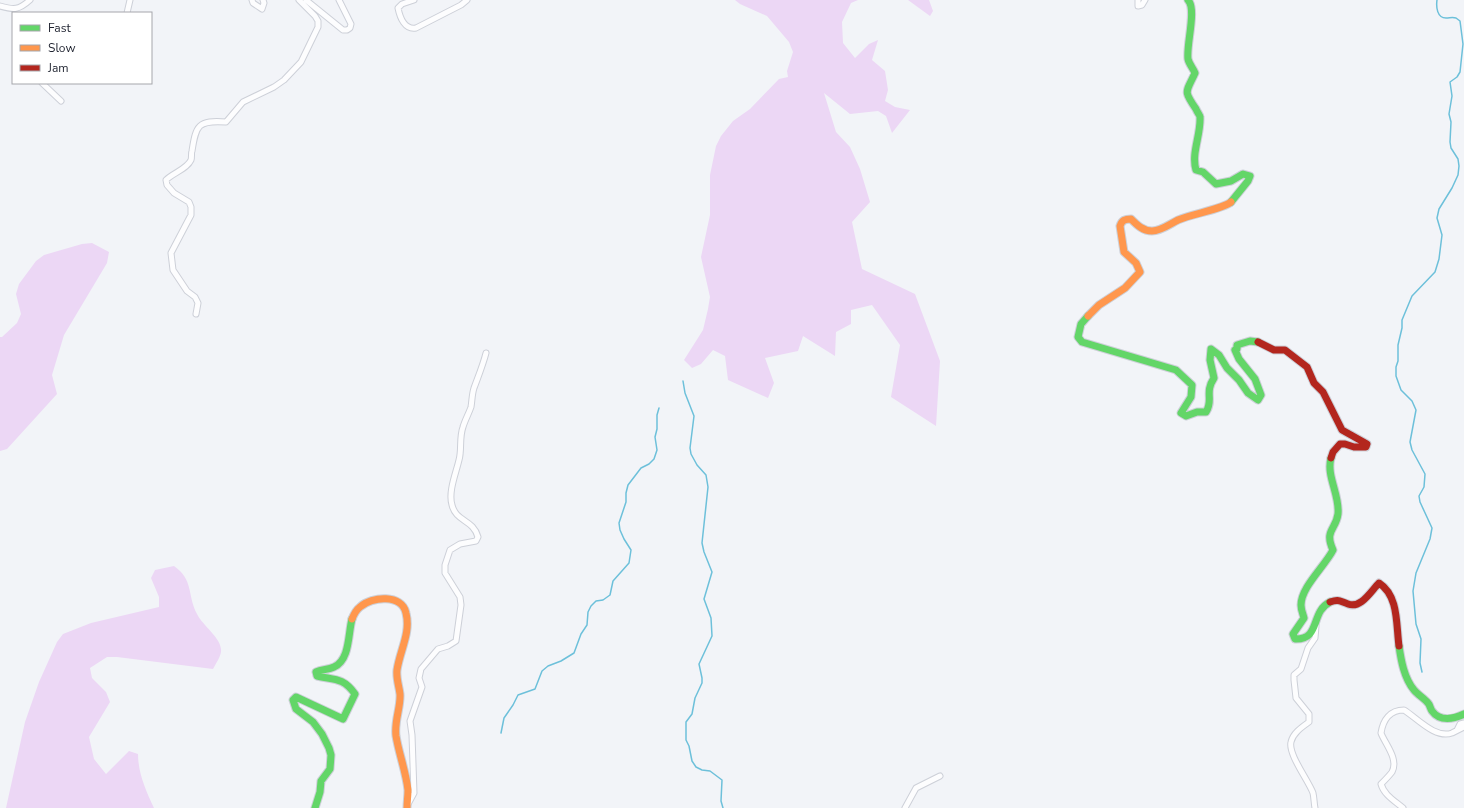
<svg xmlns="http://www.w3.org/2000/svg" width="1464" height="808" font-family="'Nunito Sans',sans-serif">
  <rect width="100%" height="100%" fill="#f2f4f8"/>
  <path fill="#ecd7f5" d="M 735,0 L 858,0 L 851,3 L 842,22 L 843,43 L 855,58 L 869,44 L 878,40 L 872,60 L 885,71 L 888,90 L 885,101 L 895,107 L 910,110 L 892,133 L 886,116 L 878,111 L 850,114 L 824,93 L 836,132 L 850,147 L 860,169 L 870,202 L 852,222 L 862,269 L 915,294 L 940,361 L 936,426 L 891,397 L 900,345 L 872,305 L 851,310 L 851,324 L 836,332 L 835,356 L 803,336 L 798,351 L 765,358 L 774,383 L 768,398 L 728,380 L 725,356 L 713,350 L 701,364 L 692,368 L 684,360 L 703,330 L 708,309 L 710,297 L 701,257 L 710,215 L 710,175 L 716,146 L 721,136 L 733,121 L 750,109 L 779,79 L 788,77 L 787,71 L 793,52 L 789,42 L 767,16 L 740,4 Z
    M 908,0 L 929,0 L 933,11 L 930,16 Z
    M 92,243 L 109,252 L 107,263 L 64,335 L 52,375 L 57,394 L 7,449 L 0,451 L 0,337 L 2,337 L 17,323 L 21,314 L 16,294 L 19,284 L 36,261 L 44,255 L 82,244 Z
    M 174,566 C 194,580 187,595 197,614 C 203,626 220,637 221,649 C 222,655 216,663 213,669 L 117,657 L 107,657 L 90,668 L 92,678 L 106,692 L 110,702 L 89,737 L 94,759 L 106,774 L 129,751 L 138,754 C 138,773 146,791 154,808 L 6,808 L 25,722 L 39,682 L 57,642 L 63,634 L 91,623 L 159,607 L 159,597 L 151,578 L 155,570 Z"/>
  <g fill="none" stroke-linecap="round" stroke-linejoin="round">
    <path stroke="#6dc0da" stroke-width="1.5" d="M 683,381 L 685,393 L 694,416 L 690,448 L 691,454 L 697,465 L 706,475 L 708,487 L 702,543 L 704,552 L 712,572 L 704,599 L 711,618 L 712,636 L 699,664 L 702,678 L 702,683 L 695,698 L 692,714 L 686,722 L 686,740 L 689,746 L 692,761 L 696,767 L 702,770 L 710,771 L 722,780 L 721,801 L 723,808
      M 1422,672 L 1420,663 L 1421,639 L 1416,624 L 1413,591 L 1416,573 L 1430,539 L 1432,528 L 1420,502 L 1419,496 L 1424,487 L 1425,474 L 1412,450 L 1410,442 L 1416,410 L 1412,401 L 1401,390 L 1396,376 L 1396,367 L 1398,361 L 1398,345 L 1402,328 L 1402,320 L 1412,296 L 1435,272 L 1439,259 L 1442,235 L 1437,218 L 1439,209 L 1452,188 L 1458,175 L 1459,166 L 1458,159 L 1451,148 L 1450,142 L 1451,122 L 1449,114 L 1452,96 L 1450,82 L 1457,77 L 1460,72 L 1463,44 L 1460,21 L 1456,18 C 1452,17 1450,18 1446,18 C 1437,18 1436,7 1437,0
      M 501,733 L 504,718 L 513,705 L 518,695 L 535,689 L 542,671 L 548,666 L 561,661 L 574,653 L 581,634 L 587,625 L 588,612 L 591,606 L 596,601 L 603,600 L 610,595 L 613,581 L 629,563 L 631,550 L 624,539 L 620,530 L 619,523 L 626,502 L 626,493 L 628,485 L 641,468 L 649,464 L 654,459 L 657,450 L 655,437 L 657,429 L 657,415 L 659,408"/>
    <defs>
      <path id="street" d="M 252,0 L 253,3 L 262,9 L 264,3 L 263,0
        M 306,0 L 343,30 L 347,30 L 350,28 L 351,24 L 339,0
        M 414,0 L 402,4 L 398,8 C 400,18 405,30 416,28 L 461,5 L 467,0
        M 1138,0 L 1138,6 L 1142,5 L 1145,0
        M 0,6 C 14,10 19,10 30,0
        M 127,13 L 130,0
        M 42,83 L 61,101
        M 196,314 L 198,303 L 195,297 L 187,291 L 173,270 L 171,253 L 191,215 L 191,207 L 189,202 L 174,193 L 167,185 L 166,180 C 173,173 187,169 191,160 C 192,157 191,153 192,151 C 196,125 198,120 226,122 L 243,102 L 274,87 L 284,80 L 301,62 L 318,27 L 318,21 L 315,16 L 299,0
        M 1457,730 L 1460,724 L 1464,723
        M 408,804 L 414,793 L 412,735 L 410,721 L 422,687 L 419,678 L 421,669 L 438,649 L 448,646 L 456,641 L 461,605 L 460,597 L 445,573 L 445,565 L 450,550 L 460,544 L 476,541 L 478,537 C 473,519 456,522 452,505 C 448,492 456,473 459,460 C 462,450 459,438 463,427 C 465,420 469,413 471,407 C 472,401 472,394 474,388 C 478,377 483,365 486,353
        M 905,808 L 916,788 L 940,776
        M 1315,808 C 1314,803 1314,797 1313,793 C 1308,780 1288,754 1291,742 C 1293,733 1302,727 1309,722 L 1309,714 L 1296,698 L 1294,680 L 1294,675 L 1301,669 L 1308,648 L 1315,638 L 1316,626
        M 1403,808 C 1395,801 1384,795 1381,784 C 1385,780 1389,776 1392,772 C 1399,759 1385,744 1381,733 C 1383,720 1390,710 1404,710 C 1417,718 1435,739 1452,733 C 1456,731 1460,729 1464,727"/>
      <path id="fast" d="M 1188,0 C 1197,9 1186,45 1188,59 C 1189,64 1193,68 1195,73 C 1186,93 1183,90 1196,109 C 1197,112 1200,115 1200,117 C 1201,135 1191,153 1196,170 L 1203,172 L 1216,184 L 1231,181 L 1243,174 L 1250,176 L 1248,181 L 1231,202
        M 1088,316 L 1081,324 L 1078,337 L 1082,342 L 1176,370 L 1192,385 L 1191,397 L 1181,413 L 1186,416 L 1197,412 L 1206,412 C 1214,400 1204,393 1214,378 L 1210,360 L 1211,349 L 1219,355 L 1227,368 L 1239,380 L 1248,393 L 1258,400 L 1261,395 L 1255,379 L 1239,359 L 1235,350 L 1237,349 L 1237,345 L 1250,341 L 1258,342
        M 1330,602 C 1310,612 1321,640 1295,639 L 1293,634 L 1304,618 C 1303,614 1301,610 1301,605 C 1301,587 1325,566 1333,550 C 1324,530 1336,530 1338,514 C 1340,495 1326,476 1331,458
        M 1399,646 C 1401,660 1404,678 1414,690 C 1418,695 1424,698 1428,703 C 1430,705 1430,708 1432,711 C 1440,722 1454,719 1464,714
        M 315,808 L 320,792 L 321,781 L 330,769 L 331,755 L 329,748 L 322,734 L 313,722 L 296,709 L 293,700 L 296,697 L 343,719 L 355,694 C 343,677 334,680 317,676 L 316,672 C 322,669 328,670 334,667 C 350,660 348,634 352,619"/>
      <path id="slow" d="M 1088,316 L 1099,305 L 1125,288 L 1140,272 L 1136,263 L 1124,252 L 1120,226 C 1122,220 1125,219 1131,219 C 1137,225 1143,231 1152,231 C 1161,231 1170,224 1178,220 C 1191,214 1223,209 1231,202
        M 352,619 C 354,614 356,610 360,607 C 372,596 402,594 406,613 C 411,633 400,650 397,670 C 396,678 399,686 400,694 C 401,707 394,721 396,736 C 399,754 406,772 408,790 C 408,796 407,802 407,808"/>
      <path id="jam" d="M 1258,342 L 1274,350 L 1285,350 L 1307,367 L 1314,383 L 1323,392 L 1342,430 L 1367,444 L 1366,447 L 1354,447 L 1345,444 L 1340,444 L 1333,452 L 1331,458
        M 1330,602 C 1339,599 1339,601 1348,604 C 1361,609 1371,591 1379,583 C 1399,596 1396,625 1399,646"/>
    </defs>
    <use href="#street" stroke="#cdd0d8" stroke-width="7"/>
    <use href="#fast" stroke="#cdd0d8" stroke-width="9"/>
    <use href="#slow" stroke="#cdd0d8" stroke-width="9"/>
    <use href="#jam" stroke="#cdd0d8" stroke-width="9"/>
    <use href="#street" stroke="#fdfdfe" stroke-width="5"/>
    <use href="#fast" stroke="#63d668" stroke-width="7"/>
    <use href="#slow" stroke="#ff974d" stroke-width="7"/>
    <use href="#jam" stroke="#b3261e" stroke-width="7"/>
  </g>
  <rect x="12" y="12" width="140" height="72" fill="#ffffff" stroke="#a5a6ab"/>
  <rect x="20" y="25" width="20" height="6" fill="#63d668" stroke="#a5a6ab"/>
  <text x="48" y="32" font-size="12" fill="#1d212e">Fast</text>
  <rect x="20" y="45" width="20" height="6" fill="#ff974d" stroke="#a5a6ab"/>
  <text x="48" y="52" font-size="12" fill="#1d212e">Slow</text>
  <rect x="20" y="65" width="20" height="6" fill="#b3261e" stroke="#a5a6ab"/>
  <text x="48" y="72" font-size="12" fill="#1d212e">Jam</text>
</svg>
